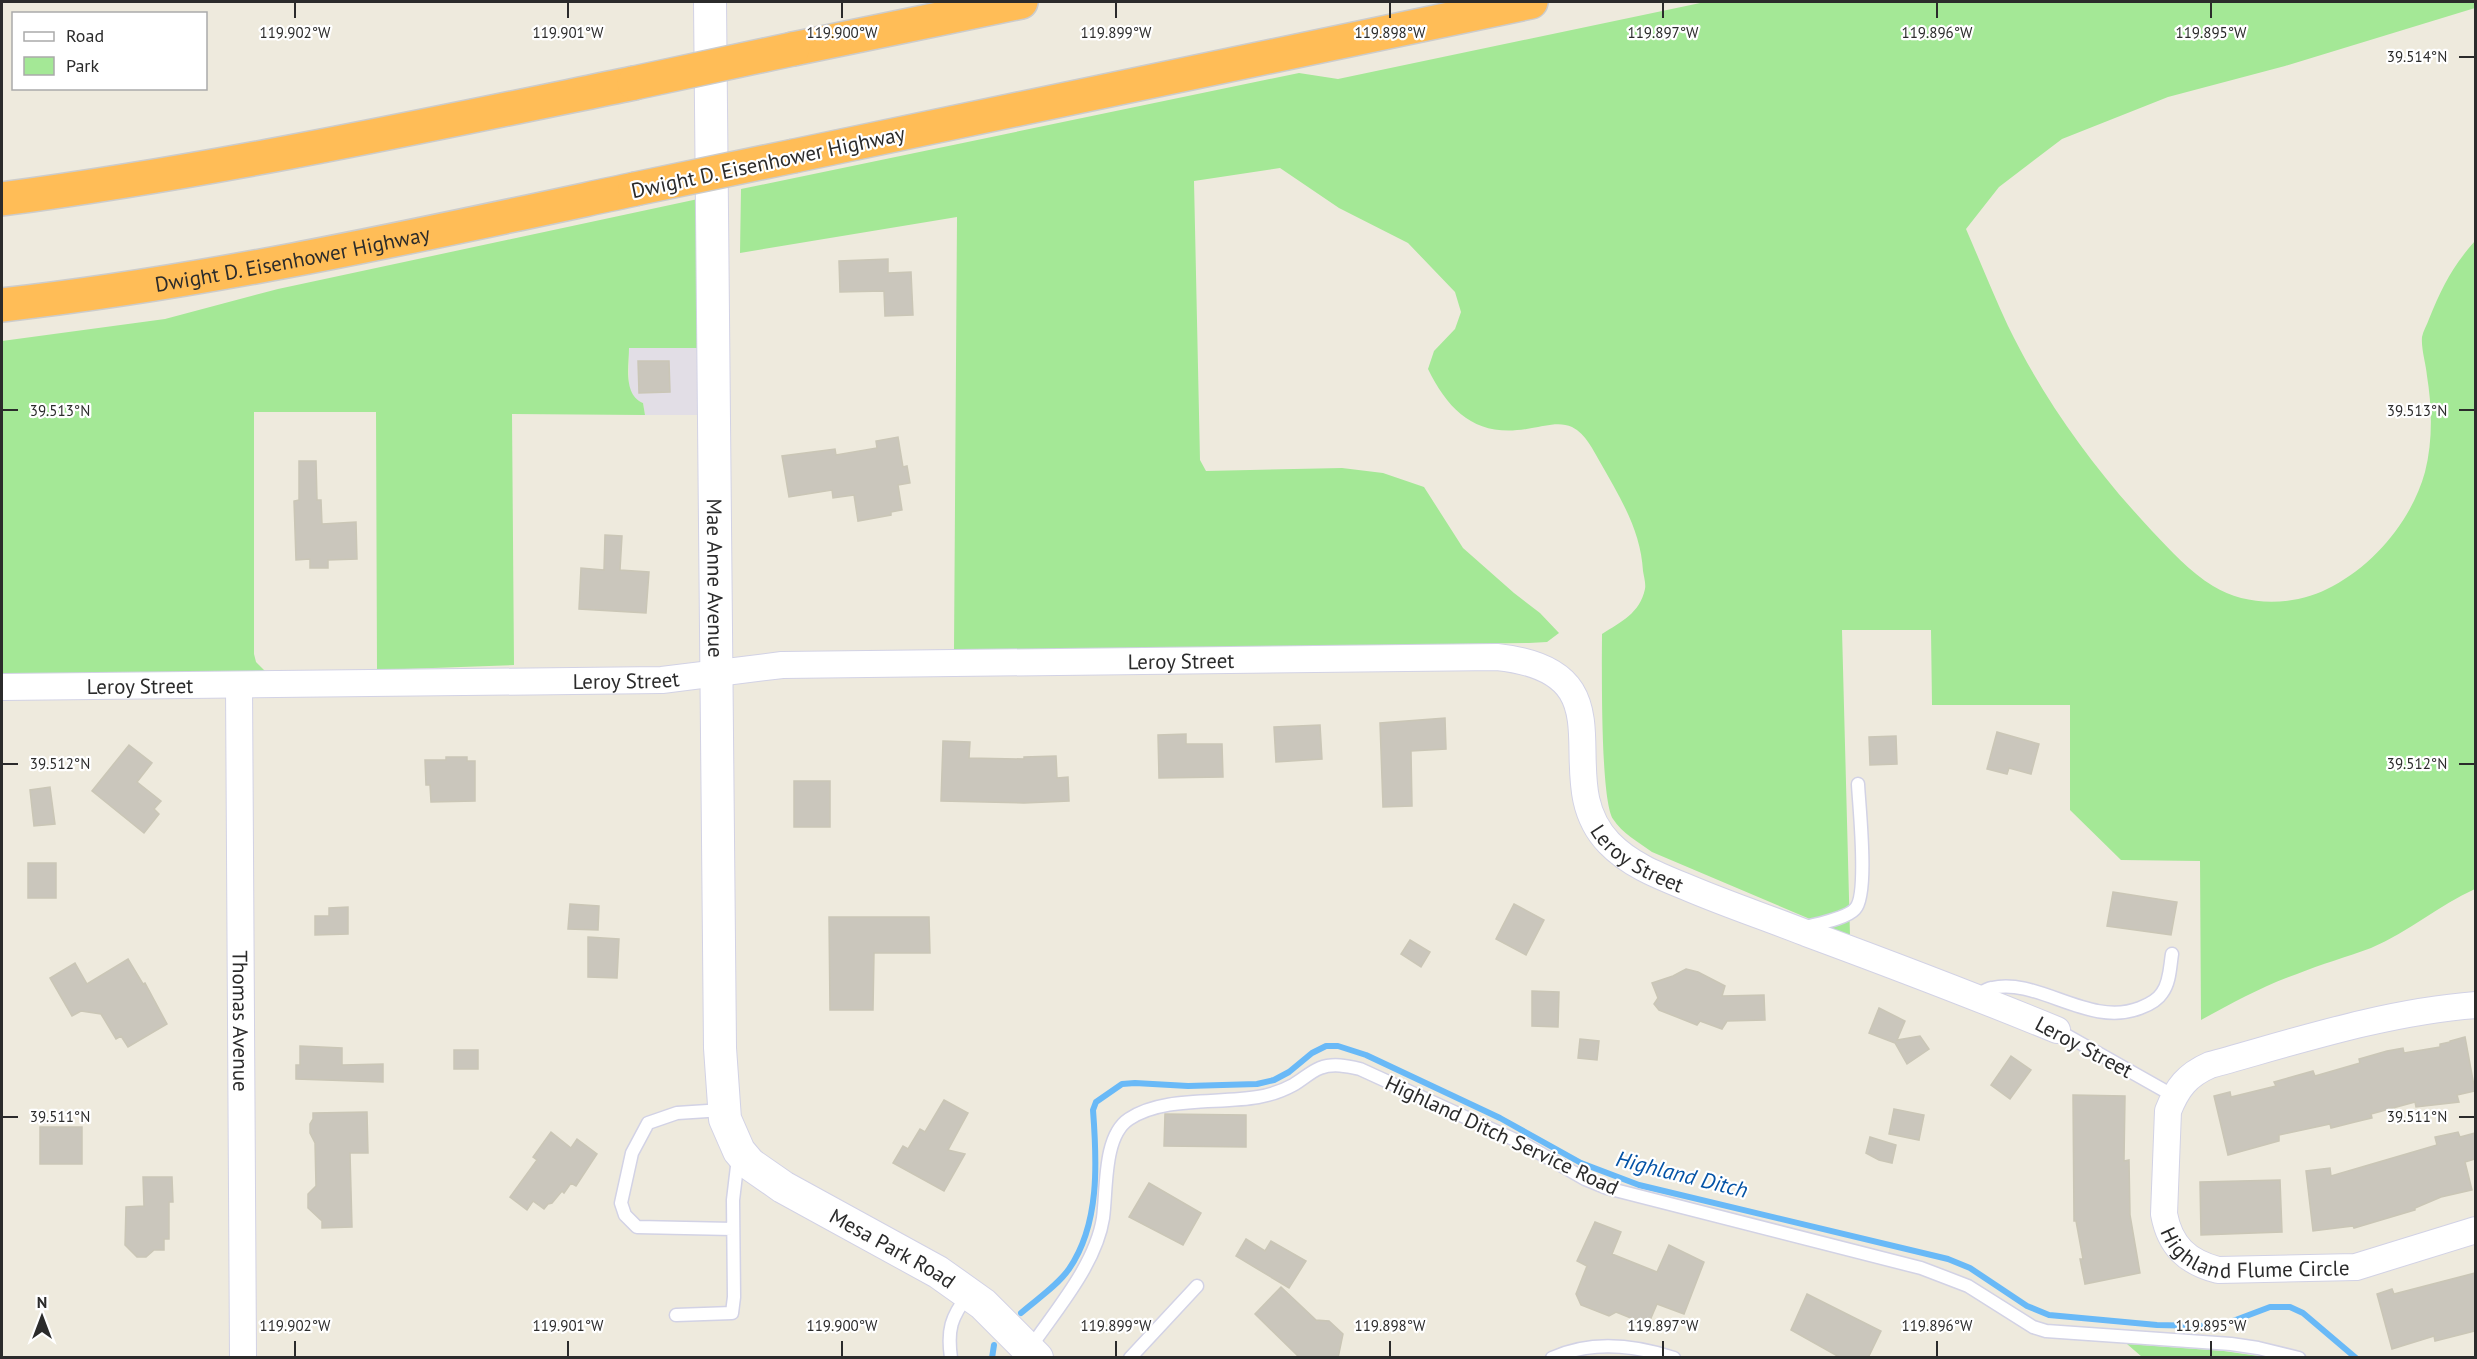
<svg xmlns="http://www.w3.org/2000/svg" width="2477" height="1359" font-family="'PT Sans',sans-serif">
  <rect width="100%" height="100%" fill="#eeeadd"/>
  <path fill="#e2dee6" d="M 629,348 L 698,348 L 698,415 L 645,415 L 643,403 L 636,400 L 629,389 Z"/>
  <path fill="#a4e896" d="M 1705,2 L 2475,2 L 2475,8 L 2285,66 L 2168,97 L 2062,139 L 1999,187 L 1966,229 C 1980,261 1993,294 2008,326 C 2045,402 2095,470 2152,531 C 2171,551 2190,572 2213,586 C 2249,608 2297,606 2333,586 C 2376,563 2412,519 2425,472 C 2433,441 2432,407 2427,376 C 2426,364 2421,349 2422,337 C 2423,331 2427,325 2429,319 C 2442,287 2452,267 2475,241 L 2475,889 C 2439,905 2409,932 2371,948 C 2347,957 2321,964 2297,974 C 2263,986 2232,1003 2201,1020 L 2200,861 L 2121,860 L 2070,810 L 2070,705 L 1932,705 L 1931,630 L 1842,630 L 1850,936 L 1652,852 C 1638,842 1622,833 1613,819 C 1600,798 1602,665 1602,634 C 1621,622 1640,613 1645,589 C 1646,584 1644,577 1643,571 C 1641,531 1620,497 1600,462 C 1593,450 1586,434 1572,427 C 1560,421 1544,426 1532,428 C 1479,439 1450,414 1428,369 L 1434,351 L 1455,329 L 1461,312 L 1455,292 L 1408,243 L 1339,208 L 1280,168 L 1194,181 L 1200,460 L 1206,471 L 1342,468 L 1383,473 L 1424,487 L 1463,548 L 1514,593 L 1540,613 L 1559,633 L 1547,642 L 1529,643 L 954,651 L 957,217 L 740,253 L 741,189 L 1299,73 L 1338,79 Z
    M 698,199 L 698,348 L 629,348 C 629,367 623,394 643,403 L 645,415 L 512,414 L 514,665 L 377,670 L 376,412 L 254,412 L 254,654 L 256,662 L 266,672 L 2,674 L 2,341 L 165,319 L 278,289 Z
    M 2127,1344 L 2224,1351 L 2265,1357 L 2142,1357 Z"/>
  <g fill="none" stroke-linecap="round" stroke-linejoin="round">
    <path stroke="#69b9f7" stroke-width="6" d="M 1021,1313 C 1037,1299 1057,1286 1069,1269 C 1100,1224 1097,1162 1093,1110 L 1096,1102 L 1122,1084 L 1135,1083 L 1188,1086 L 1257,1084 L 1274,1080 L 1289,1072 L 1312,1053 L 1326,1046 L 1338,1046 L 1366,1055 L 1500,1118 L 1581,1163 L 1639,1185 L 1948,1259 L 1970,1268 L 2027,1306 L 2049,1315 L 2157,1325 L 2200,1326 L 2225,1324 L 2270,1307 L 2290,1307 L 2303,1313 L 2356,1358
      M 992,1358 L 994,1345"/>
  </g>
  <path fill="#cac6bc" stroke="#cac6b6" stroke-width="1.5" d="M 888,259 L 888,273 L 911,272 L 913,315 L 885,316 L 884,291 L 840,292 L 839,261 Z
    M 638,361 L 669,361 L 670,392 L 639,393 Z
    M 898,437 L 903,467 L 907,466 L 910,483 L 898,485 L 902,510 L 891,512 L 891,515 L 858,521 L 854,495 L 833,498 L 832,490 L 789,497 L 782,456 L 835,449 L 836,455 L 877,448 L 876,441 Z
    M 299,461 L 316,461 L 317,500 L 321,500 L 322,524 L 356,522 L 357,559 L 328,560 L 328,568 L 310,568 L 310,559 L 296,560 L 294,501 L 299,500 Z
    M 605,535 L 622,536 L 620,570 L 649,572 L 646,613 L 579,609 L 581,568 L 604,570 Z
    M 1445,718 L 1446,749 L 1411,751 L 1412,806 L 1383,807 L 1380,723 Z
    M 1320,725 L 1322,759 L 1276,762 L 1274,727 Z
    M 1997,732 L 2039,744 L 2031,774 L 2009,768 L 2007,774 L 1987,769 Z
    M 1186,734 L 1186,744 L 1222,744 L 1223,777 L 1159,778 L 1158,735 Z
    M 1896,736 L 1897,764 L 1870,765 L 1869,737 Z
    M 943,741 L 970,742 L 969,758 L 1024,759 L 1024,757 L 1056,756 L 1057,778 L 1068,777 L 1069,801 L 1024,803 L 941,801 Z
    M 129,745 L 152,763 L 137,782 L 161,801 L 154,809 L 159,814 L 144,833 L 92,791 Z
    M 446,757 L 467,757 L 467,761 L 475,761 L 475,801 L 431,802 L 430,785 L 426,785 L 425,760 L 446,760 Z
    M 794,781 L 830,781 L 830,827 L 794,827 Z
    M 50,787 L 55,824 L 34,826 L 30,790 Z
    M 28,863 L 56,863 L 56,898 L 28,898 Z
    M 2113,892 L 2177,902 L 2171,935 L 2107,926 Z
    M 570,904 L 599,906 L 598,930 L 568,929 Z
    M 1514,904 L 1544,920 L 1526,955 L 1496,939 Z
    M 348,907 L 348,934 L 315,935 L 315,916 L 329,916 L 329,908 Z
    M 829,917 L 929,917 L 930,953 L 874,953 L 873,1010 L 830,1010 Z
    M 588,937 L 619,939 L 617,978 L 588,977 Z
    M 1410,940 L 1430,952 L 1421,967 L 1401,954 Z
    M 128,959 L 143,984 L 145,983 L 167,1024 L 128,1047 L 121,1036 L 116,1039 L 101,1014 L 81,1011 L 72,1016 L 50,978 L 75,963 L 87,984 Z
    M 1686,969 L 1698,972 L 1725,986 L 1722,996 L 1764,995 L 1765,1020 L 1727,1021 L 1722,1029 L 1700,1021 L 1697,1025 L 1659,1010 L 1654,1004 L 1658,998 L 1652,983 L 1673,976 Z
    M 1532,991 L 1559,992 L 1558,1027 L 1532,1026 Z
    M 1879,1008 L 1905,1021 L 1897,1040 L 1920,1036 L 1929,1049 L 1907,1064 L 1895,1043 L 1869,1033 Z
    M 2465,1037 L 2475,1091 L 2457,1095 L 2459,1102 L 2416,1107 L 2415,1102 L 2371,1114 L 2372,1118 L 2355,1122 L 2331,1128 L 2330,1124 L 2279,1135 L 2279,1141 L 2228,1155 L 2214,1096 L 2230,1092 L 2231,1097 L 2276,1086 L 2274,1082 L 2313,1071 L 2315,1076 L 2360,1063 L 2359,1059 L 2387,1051 L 2403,1048 L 2404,1053 L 2440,1047 L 2440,1044 L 2450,1042 L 2450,1041 Z
    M 1580,1039 L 1599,1041 L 1597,1060 L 1578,1058 Z
    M 300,1046 L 342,1048 L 342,1065 L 383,1064 L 383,1082 L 296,1079 L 296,1065 L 300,1065 Z
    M 454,1050 L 478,1050 L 478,1069 L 454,1069 Z
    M 2011,1056 L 2031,1070 L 2010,1099 L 1991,1085 Z
    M 2073,1095 L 2125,1096 L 2124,1161 L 2129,1160 L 2130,1215 L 2140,1273 L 2085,1284 L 2080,1259 L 2083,1259 L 2076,1221 L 2074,1221 Z
    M 944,1100 L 968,1113 L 948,1150 L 965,1154 L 944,1191 L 893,1163 L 903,1146 L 908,1149 L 920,1129 L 925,1132 Z
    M 1894,1109 L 1924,1115 L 1919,1140 L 1889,1134 Z
    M 367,1112 L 368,1153 L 350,1153 L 352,1227 L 322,1228 L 322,1221 L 308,1208 L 308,1194 L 316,1186 L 315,1143 L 310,1133 L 310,1124 L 313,1119 L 313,1113 Z
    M 1165,1114 L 1246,1115 L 1246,1147 L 1164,1146 Z
    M 40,1127 L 82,1127 L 82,1164 L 40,1164 Z
    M 551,1132 L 571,1148 L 577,1139 L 597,1154 L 576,1186 L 571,1183 L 564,1193 L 562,1191 L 552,1203 L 548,1204 L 544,1209 L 533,1201 L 527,1210 L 510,1197 L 537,1160 L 533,1157 Z
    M 2458,1132 L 2460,1137 L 2475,1133 L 2475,1159 L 2465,1162 L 2472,1190 L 2441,1197 L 2415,1208 L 2415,1210 L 2354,1228 L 2353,1226 L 2313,1231 L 2306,1171 L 2330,1168 L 2331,1176 L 2437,1145 L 2435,1137 Z
    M 1870,1137 L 1896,1145 L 1892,1163 L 1879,1160 L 1866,1153 Z
    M 143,1177 L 172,1177 L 173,1202 L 169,1202 L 169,1239 L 164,1239 L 164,1250 L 154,1250 L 146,1257 L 137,1257 L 125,1245 L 126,1207 L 144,1206 Z
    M 2280,1180 L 2282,1232 L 2201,1235 L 2200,1182 Z
    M 1149,1183 L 1201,1213 L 1183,1245 L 1129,1217 Z
    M 1595,1222 L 1621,1232 L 1612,1254 L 1657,1272 L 1669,1245 L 1704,1262 L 1684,1314 L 1657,1304 L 1648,1325 L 1616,1312 L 1609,1316 L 1581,1305 L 1576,1294 L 1587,1266 L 1577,1261 Z
    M 1246,1239 L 1265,1251 L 1271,1241 L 1306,1261 L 1289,1288 L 1236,1256 Z
    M 2475,1273 L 2475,1331 L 2435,1341 L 2434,1336 L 2392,1349 L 2377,1294 L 2392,1289 L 2394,1294 Z
    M 1281,1287 L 1316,1320 L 1329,1321 L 1343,1334 L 1338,1358 L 1300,1358 L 1255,1314 Z
    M 1807,1294 L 1881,1331 L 1868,1358 L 1841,1358 L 1791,1330 Z"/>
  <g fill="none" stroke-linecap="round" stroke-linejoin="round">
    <defs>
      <path id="service" d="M 1802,928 C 1816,924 1846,919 1855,909 C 1869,895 1859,806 1858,784
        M 1976,996 C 1981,993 1986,989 1992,988 C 2038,977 2089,1028 2140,1008 C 2148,1005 2157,1001 2162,993 C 2170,983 2170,966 2172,954
        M 2057,1030 L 2174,1096
        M 723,1110 L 677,1113 L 648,1123 L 632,1153 L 621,1203 L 625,1215 L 637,1227 L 733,1229
        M 676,1315 L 732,1313 L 734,1297 L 733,1200 L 738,1158
        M 1030,1348 C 1056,1310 1096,1264 1103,1218 C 1107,1189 1103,1136 1129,1119 C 1163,1096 1218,1104 1258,1097 C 1270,1095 1282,1091 1293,1085 C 1302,1080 1310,1072 1320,1068 C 1333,1063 1347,1066 1360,1069 L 1524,1144 L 1585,1179 L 1607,1188 L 1921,1268 L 1968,1286 L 2033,1327 L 2046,1331 L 2231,1344 L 2258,1348 L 2299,1358
        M 951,1358 C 947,1330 951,1317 968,1295
        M 1130,1358 L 1197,1286
        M 1552,1358 C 1591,1340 1635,1345 1674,1358"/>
      <g id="minor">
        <path id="s1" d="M 239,685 L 243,1358"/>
        <path id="s2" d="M 2,687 L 662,680 L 782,665 L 1497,657 C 1638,672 1545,777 1609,843 C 1631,866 1662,877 1691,889 C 1729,905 1768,918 1806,933 C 1890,964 1974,996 2057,1030"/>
        <path id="s3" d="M 2476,1005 C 2385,1012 2297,1041 2210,1065 C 2187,1075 2177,1088 2168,1111 L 2164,1214 C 2170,1246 2187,1262 2218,1270 L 2356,1267 L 2476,1230"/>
      </g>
      <g id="tertiary">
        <path id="s4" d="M 710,2 L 720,1048 L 725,1119 L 739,1151 L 750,1164 L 783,1187 L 938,1272 L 983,1304 L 1037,1358"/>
      </g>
      <g id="motorway">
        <path d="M 793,49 L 1021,2"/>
        <path d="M 794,156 L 1531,2"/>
        <path d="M 2,199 C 214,171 424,126 634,83"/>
        <path id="s5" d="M 2,305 C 215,281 425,234 635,189"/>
      </g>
    </defs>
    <use href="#service" stroke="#d2d2e5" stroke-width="15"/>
    <use href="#minor" stroke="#d2d2e5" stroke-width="28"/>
    <use href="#tertiary" stroke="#d2d2e5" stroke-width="34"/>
    <use href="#motorway" stroke="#ccc" stroke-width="36"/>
    <use href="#service" stroke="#fff" stroke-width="12"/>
    <use href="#minor" stroke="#fff" stroke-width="26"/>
    <use href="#tertiary" stroke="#fff" stroke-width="32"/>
    <use href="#motorway" stroke="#ffbd57" stroke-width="33"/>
    <defs>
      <path id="motorway-bridge" d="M 634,83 L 793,49
        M 635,189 L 794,156"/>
    </defs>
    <use href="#motorway-bridge" stroke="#ccc" stroke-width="36" stroke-linecap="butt"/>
    <use href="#motorway-bridge" stroke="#ffbd57" stroke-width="33"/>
  </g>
  <path fill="none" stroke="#2b2b2b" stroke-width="2" d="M 295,3 L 295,18M 568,3 L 568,18M 842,3 L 842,18M 1116,3 L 1116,18M 1390,3 L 1390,18M 1663,3 L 1663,18M 1937,3 L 1937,18M 2211,3 L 2211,18M 2459,57 L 2474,57M 3,410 L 18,410M 2459,410 L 2474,410M 3,764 L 18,764M 2459,764 L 2474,764M 3,1117 L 18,1117M 2459,1117 L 2474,1117M 295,1341 L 295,1356M 568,1341 L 568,1356M 842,1341 L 842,1356M 1116,1341 L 1116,1356M 1390,1341 L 1390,1356M 1663,1341 L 1663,1356M 1937,1341 L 1937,1356M 2211,1341 L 2211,1356"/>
  <g text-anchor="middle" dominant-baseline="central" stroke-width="4.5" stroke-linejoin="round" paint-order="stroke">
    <g font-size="21" fill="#2b2b2b" stroke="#fff">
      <text transform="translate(768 162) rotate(-12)">Dwight D. Eisenhower Highway</text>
      <text stroke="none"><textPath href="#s5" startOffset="294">Dwight D. Eisenhower Highway</textPath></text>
      <text stroke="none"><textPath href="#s4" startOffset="576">Mae Anne Avenue</textPath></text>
      <text stroke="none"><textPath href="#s2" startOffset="1180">Leroy Street</textPath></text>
      <text stroke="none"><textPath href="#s2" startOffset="624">Leroy Street</textPath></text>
      <text stroke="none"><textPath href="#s2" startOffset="138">Leroy Street</textPath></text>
      <text stroke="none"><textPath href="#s2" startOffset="1773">Leroy Street</textPath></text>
      <text stroke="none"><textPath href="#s1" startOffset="336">Thomas Avenue</textPath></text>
      <text transform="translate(2084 1047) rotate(28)">Leroy Street</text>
      <text transform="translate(1502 1135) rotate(25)">Highland Ditch Service Road</text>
      <text stroke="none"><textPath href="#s3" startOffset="555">Highland Flume Circle</textPath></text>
      <text stroke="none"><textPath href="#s4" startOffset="1335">Mesa Park Road</textPath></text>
    </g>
    <g font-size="22" font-style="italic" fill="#0453a6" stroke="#fff">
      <text transform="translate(1682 1174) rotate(14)">Highland Ditch</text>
    </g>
  </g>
  <g font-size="15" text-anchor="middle" fill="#2b2b2b" stroke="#fff" stroke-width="4.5" stroke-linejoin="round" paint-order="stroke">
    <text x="295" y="38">119.902°W</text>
    <text x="568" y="38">119.901°W</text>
    <text x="842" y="38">119.900°W</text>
    <text x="1116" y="38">119.899°W</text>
    <text x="1390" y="38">119.898°W</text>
    <text x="1663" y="38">119.897°W</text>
    <text x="1937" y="38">119.896°W</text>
    <text x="2211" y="38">119.895°W</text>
    <text x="2417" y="62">39.514°N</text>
    <text x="60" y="416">39.513°N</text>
    <text x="2417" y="416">39.513°N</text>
    <text x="60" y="769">39.512°N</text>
    <text x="2417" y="769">39.512°N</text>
    <text x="60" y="1122">39.511°N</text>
    <text x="2417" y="1122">39.511°N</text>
    <text x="295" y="1331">119.902°W</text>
    <text x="568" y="1331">119.901°W</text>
    <text x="842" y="1331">119.900°W</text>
    <text x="1116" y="1331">119.899°W</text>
    <text x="1390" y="1331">119.898°W</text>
    <text x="1663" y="1331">119.897°W</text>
    <text x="1937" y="1331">119.896°W</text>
    <text x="2211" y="1331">119.895°W</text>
  </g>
  <rect width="2477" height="1359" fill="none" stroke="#2b2b2b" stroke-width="6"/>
  <rect x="12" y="12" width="195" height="78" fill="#ffffff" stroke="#aaaaaa" stroke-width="1.5"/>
  <rect x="24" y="32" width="30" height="9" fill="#ffffff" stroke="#aaaaaa" stroke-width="1.5"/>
  <text x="66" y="42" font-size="18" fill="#2b2b2b">Road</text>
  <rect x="24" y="57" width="30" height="18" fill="#a4e896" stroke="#aaaaaa" stroke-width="1.5"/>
  <text x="66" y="72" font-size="18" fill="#2b2b2b">Park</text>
  <g transform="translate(42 1317)" stroke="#ffffff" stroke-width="4.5" paint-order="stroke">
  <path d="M0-4.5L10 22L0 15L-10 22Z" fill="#2b2b2b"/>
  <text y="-9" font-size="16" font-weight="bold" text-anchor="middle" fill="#2b2b2b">N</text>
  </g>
</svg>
